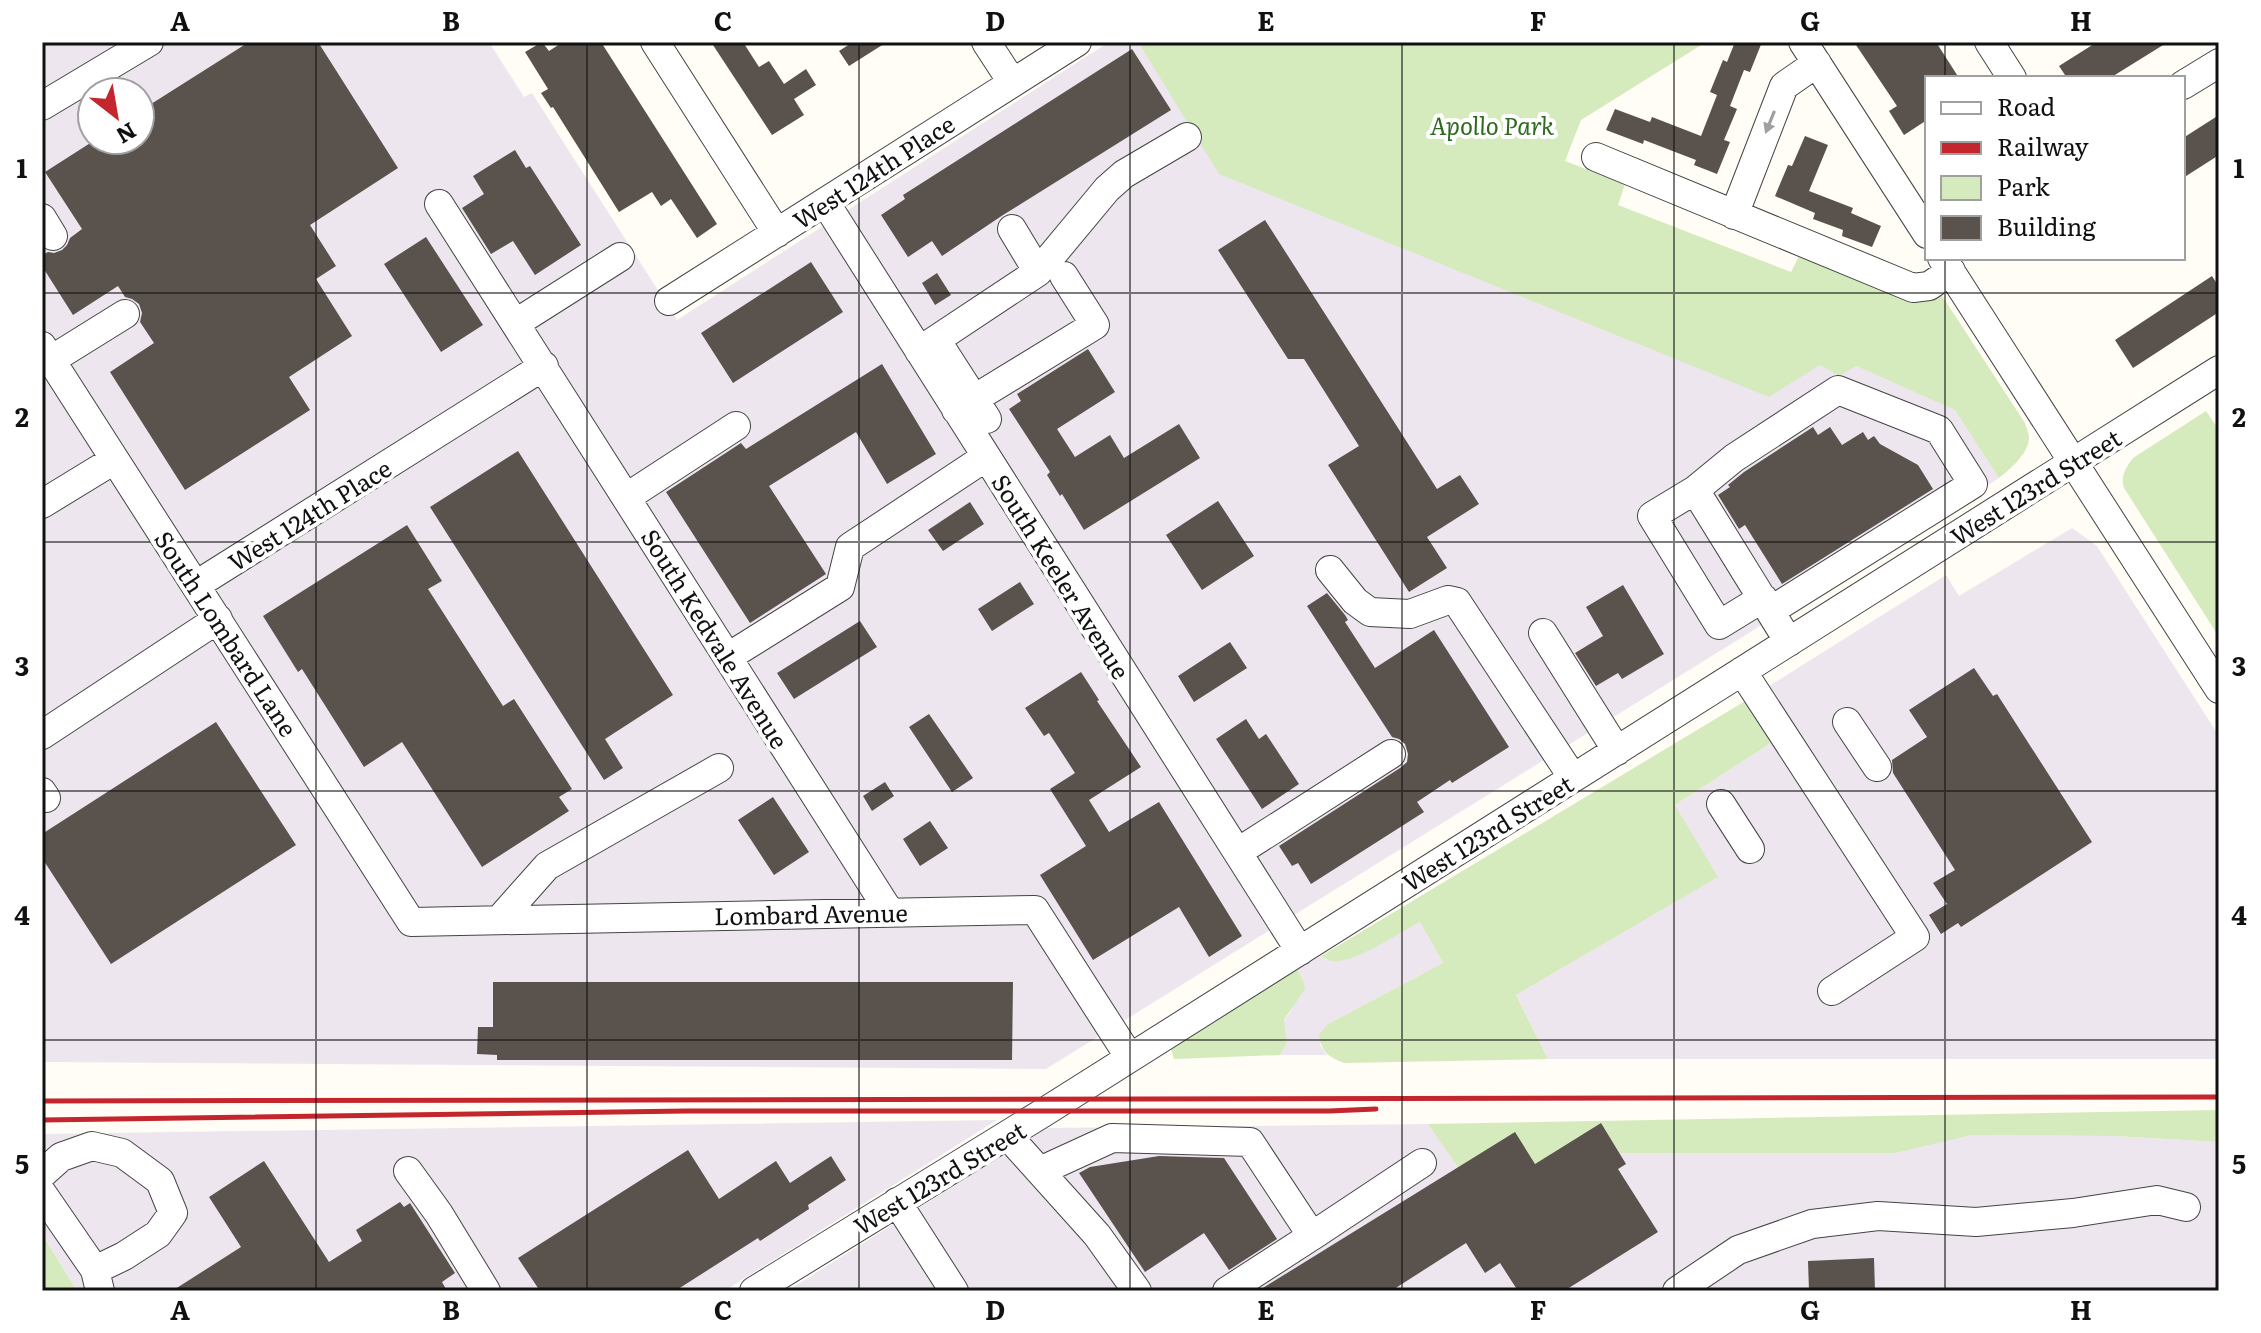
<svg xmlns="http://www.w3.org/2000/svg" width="2261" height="1333" font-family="Literata,serif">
  <rect width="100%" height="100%" fill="#fffdf5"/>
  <path fill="#eee6ef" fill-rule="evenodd" d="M 42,42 L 489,42 L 524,97 L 532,93 L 677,320 L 1109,42 L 1138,42 L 1176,102 L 1539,226 L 1956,410 L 1999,478 L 1046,1069 L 42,1062 ZM 92,92 L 140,92 L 140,140 L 92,140 Z
    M 2072,528 L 2097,546 L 2219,736 L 2219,1059 L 1548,1059 L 1516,995 L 1717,877 L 1675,805 L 1774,741 L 1747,700 L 1946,575 L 1959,596 Z
    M 1420,922 L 1443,963 L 1328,1024 L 1320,1045 L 1327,1055 L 1280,1055 L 1287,1043 L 1284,1021 L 1291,1011 L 1303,980 L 1297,969 L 1321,956 L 1326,960 L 1360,953 Z
    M 997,1120 L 724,1291 L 77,1291 L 42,1234 L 42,1134 Z
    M 1601,1123 L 1935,1143 L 1972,1135 L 2113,1136 L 2219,1142 L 2219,1291 L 787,1291 L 1046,1128 L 1428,1124 L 1459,1167 L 1535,1164 Z"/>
  <path fill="#d5ebbd" d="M 1138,42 L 1706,42 L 1581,120 L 1565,161 L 1625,184 L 1618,205 L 1791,272 L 1801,252 L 1939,291 L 2025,423 C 2026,427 2028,431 2029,436 C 2030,453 2010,469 1999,478 L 1955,410 L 1856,366 L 1839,376 L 1820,365 L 1769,397 L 1219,174 Z
    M 2206,411 L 2219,430 L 2219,637 L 2124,488 C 2120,477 2126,467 2133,458 Z
    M 1747,700 L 1774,741 L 1675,805 L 1718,877 L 1516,995 L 1548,1059 L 1344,1063 C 1328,1057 1321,1051 1319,1034 L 1328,1024 L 1443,963 L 1420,922 C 1399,933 1362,958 1339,961 C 1331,962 1326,960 1321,956 Z
    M 1297,969 L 1303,980 L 1305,989 L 1284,1020 L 1287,1043 L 1280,1055 L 1174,1059 L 1171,1049 Z
    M 2219,1110 L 2219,1142 L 2113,1136 L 1972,1135 L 1895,1153 L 1620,1153 L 1601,1123 L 1535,1164 L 1458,1167 L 1428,1124 Z
    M 42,1234 L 77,1291 L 42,1291 Z"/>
  <path fill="#5a524d" d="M 249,42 L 318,42 L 398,168 L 310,225 L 336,266 L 316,279 L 352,336 L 289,377 L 310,410 L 185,490 L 110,372 L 154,343 L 140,322 L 142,313 L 139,304 L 132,299 L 125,297 L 118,286 L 73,315 L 42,266 L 42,255 L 48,252 L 54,253 L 62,250 L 67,245 L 70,238 L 82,229 L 45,172 L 95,140 L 140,140 L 140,111 Z
    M 542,42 L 549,51 L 563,42 L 601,42 L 717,224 L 697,238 L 671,199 L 661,206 L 652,192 L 619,212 L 553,107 L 551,108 L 541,93 L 548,89 L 525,52 Z
    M 711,42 L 743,42 L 759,67 L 769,61 L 784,84 L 806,69 L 816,85 L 794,99 L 804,115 L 772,135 Z
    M 853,42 L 887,42 L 849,66 L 839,51 Z
    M 1735,42 L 1762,42 L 1750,72 L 1744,70 L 1730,106 L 1737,109 L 1724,140 L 1730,142 L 1717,174 L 1694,165 L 1696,160 L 1644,140 L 1643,144 L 1606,130 L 1615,109 L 1650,122 L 1652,117 L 1701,136 L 1717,95 L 1710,92 L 1723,60 L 1727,62 Z
    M 1854,42 L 1936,42 L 1959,78 L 1927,78 L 1927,120 L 1904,135 L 1889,111 L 1897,106 Z
    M 2097,42 L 2168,42 L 2110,78 L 2067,78 L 2059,66 Z
    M 1132,49 L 1171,110 L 1003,215 L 942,256 L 932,241 L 908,257 L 881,215 L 905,199 L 903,195 Z
    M 2219,115 L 2219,155 L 2183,178 L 2183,138 Z
    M 1805,136 L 1828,145 L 1809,191 L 1853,208 L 1851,213 L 1881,226 L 1872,247 L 1842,236 L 1843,230 L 1813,219 L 1815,213 L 1775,196 L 1788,165 L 1792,166 Z
    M 515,150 L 526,168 L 530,166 L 581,245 L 535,275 L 513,241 L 491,254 L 462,208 L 484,194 L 473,176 Z
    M 1265,220 L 1437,489 L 1460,475 L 1479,504 L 1427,537 L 1447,568 L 1409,592 L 1328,465 L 1359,446 L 1304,359 L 1288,359 L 1218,250 Z
    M 426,237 L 483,325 L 441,352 L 384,264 Z
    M 811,262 L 843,312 L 733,383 L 701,333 Z
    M 937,273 L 951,295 L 935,305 L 922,283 Z
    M 2212,276 L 2219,287 L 2219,312 L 2133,368 L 2115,340 Z
    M 1088,349 L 1115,392 L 1057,429 L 1075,457 L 1110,435 L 1124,458 L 1179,424 L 1200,458 L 1084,530 L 1062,494 L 1060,496 L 1047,475 L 1050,472 L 1009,409 L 1021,401 L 1017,394 Z
    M 882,364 L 936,454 L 887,484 L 856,432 L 769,486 L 826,574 L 750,623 L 666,492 L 741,443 L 746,449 Z
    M 1813,427 L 1818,435 L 1830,427 L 1842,445 L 1863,432 L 1868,440 L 1874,436 L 1880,444 L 1918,465 L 1933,489 L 1782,584 L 1745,525 L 1739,529 L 1718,495 L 1730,487 L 1728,485 L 1744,472 Z
    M 518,451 L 673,695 L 605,739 L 623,768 L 604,780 L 430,507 Z
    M 1218,501 L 1254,556 L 1202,590 L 1166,535 Z
    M 970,502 L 984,524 L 943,551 L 928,530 Z
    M 407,525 L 442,581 L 428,589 L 503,706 L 514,699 L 572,789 L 559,797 L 569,811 L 482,867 L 402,742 L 364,767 L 302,669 L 298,672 L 263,616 Z
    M 1020,582 L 1034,604 L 992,631 L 978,609 Z
    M 1623,585 L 1664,654 L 1622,679 L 1618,673 L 1596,686 L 1575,653 L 1603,636 L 1586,607 Z
    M 1327,593 L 1345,615 L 1348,620 L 1345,622 L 1375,668 L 1434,630 L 1509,747 L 1452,783 L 1450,780 L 1417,802 L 1424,812 L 1311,884 L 1298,863 L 1292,866 L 1279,846 L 1400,768 L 1407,762 L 1408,754 L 1405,744 L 1399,739 L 1392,737 L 1307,606 Z
    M 860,621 L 877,647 L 794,699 L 777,673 Z
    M 1230,642 L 1247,668 L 1194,702 L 1178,676 Z
    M 1974,668 L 1993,696 L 1997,694 L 2092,842 L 1961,927 L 1958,923 L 1941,934 L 1929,915 L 1947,904 L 1933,883 L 1955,870 L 1893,773 L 1892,760 L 1927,737 L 1909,710 Z
    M 1081,672 L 1099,700 L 1097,701 L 1141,767 L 1089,800 L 1109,832 L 1159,802 L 1242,936 L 1209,957 L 1179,907 L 1093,960 L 1040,875 L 1086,846 L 1050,789 L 1075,773 L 1049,733 L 1044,736 L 1025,708 Z
    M 929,714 L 973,778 L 952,792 L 909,727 Z
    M 1246,719 L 1259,739 L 1266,734 L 1299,784 L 1262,809 L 1216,739 Z
    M 216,722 L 296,845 L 111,964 L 42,858 L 42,834 Z
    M 885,782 L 894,796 L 872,811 L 863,796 Z
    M 773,797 L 809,852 L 774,875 L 738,820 Z
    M 930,821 L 948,848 L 920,866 L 903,839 Z
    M 493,982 L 1013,982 L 1012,1060 L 497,1060 L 497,1055 L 477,1054 L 478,1027 L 493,1027 Z
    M 1601,1123 L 1626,1164 L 1618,1169 L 1658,1232 L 1564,1291 L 1518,1291 L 1500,1263 L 1485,1273 L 1466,1243 L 1391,1291 L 1258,1291 L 1515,1132 L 1535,1164 Z
    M 688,1150 L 719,1199 L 776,1161 L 790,1183 L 831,1156 L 846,1180 L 808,1205 L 809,1209 L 760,1241 L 758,1238 L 675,1291 L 540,1291 L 518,1258 Z
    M 1159,1156 L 1224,1158 L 1277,1239 L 1229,1270 L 1204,1233 L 1145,1272 L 1079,1173 L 1090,1167 Z
    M 264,1161 L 329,1262 L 362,1241 L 356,1230 L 400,1202 L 404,1207 L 410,1203 L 455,1273 L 442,1282 L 447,1291 L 172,1291 L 241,1247 L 209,1197 Z
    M 1874,1258 L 1875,1291 L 1809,1291 L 1808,1261 Z"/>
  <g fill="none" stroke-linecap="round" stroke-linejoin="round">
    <defs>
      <path id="minor" d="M 655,42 L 777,233
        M 986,42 L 1012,82
        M 1803,42 L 1927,234
        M 1989,42 L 2012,78
        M 2183,85 L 2219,63
        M 42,106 L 149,42
        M 1596,157 L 1913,288 L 1929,286 L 1951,271
        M 825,202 L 1300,951
        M 439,204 L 889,911
        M 1734,215 L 1784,86 L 1817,63
        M 42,218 L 53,236
        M 1012,229 L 1038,272
        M 1942,258 L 2219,689
        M 669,301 L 1077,42
        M 516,323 L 620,257
        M 42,346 L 411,922 L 1035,910 L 1130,1058
        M 919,351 L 1038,272 L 1107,189 L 1124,174 L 1187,137
        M 944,352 L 987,419
        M 51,360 L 125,314
        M 956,410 L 1095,325 L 1064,276
        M 1695,490 L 1652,516 L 1719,625 L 1763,598
        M 627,497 L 736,426
        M 42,504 L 114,460
        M 1330,570 L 1355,601 L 1370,612 L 1410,614 L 1448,600 L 1457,602 L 1573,778
        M 196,585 L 544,366
        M 1770,611 L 1973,484 L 1939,430 L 1838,390 L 1734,458 L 1695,490 L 1789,642
        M 1543,633 L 1617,751
        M 728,657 L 840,587 L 850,547 L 986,457
        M 1742,671 L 1915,937 L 1832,991
        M 1847,722 L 1877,767
        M 42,735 L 218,619
        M 42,792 L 46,798
        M 1721,804 L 1750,849
        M 1238,852 L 1391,754
        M 499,920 L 547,866 L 719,768
        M 1008,1136 L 1097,1235 L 1137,1291
        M 408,1171 L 439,1214 L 486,1291
        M 1040,1171 L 1112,1138 L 1250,1142 L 1312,1236 L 1227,1291
        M 42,1174 L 61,1157 L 92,1146 L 122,1153 L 160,1181 L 173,1213 L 158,1234 L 124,1256 L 95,1270
        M 42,1193 L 95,1270 L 100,1291
        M 897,1202 L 954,1291
        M 1312,1236 L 1422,1163
        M 754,1291 L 1046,1111 L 2219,370
        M 1677,1291 L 1738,1250 L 1812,1224 L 1878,1216 L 1976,1222 L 2073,1213 L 2157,1200 L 2186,1207"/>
    </defs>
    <use href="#minor" stroke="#444" stroke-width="30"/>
    <use href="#minor" stroke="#fff" stroke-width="28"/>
    <path stroke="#c4262e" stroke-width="5" d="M 42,1101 L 2219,1097
      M 42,1120 L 687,1111 L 1329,1111 L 1376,1109"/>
  </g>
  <defs><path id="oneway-solid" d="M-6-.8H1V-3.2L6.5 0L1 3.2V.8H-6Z" transform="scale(2)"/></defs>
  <use fill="#a0a0a0" href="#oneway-solid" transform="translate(1770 122) rotate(112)"/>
  <path fill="none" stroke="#111" stroke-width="2" stroke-opacity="0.55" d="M 316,42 L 316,1291M 587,42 L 587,1291M 859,42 L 859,1291M 1130,42 L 1130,1291M 1402,42 L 1402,1291M 1674,42 L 1674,1291M 1945,42 L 1945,78M 1945,258 L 1945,1291M 42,293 L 2219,293M 42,542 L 2219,542M 42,791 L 2219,791M 42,1040 L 2219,1040"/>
  <g text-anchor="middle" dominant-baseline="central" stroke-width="8" stroke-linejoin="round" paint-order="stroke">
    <g font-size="24" font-style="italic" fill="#2f6b1f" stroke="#fff">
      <text x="1492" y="124">Apollo Park</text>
    </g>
    <g font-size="24" fill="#111" stroke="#fff">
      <text transform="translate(873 171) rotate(-33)">West 124th Place</text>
      <text transform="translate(2035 486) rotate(-32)">West 123rd Street</text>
      <text transform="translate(309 514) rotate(-32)">West 124th Place</text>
      <text transform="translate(1062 576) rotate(58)">South Keeler Avenue</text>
      <text transform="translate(227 633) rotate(57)">South Lombard Lane</text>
      <text transform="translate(716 638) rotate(58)">South Kedvale Avenue</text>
      <text transform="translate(1487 832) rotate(-32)">West 123rd Street</text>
      <text transform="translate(811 913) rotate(-1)">Lombard Avenue</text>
      <text transform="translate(939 1177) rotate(-31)">West 123rd Street</text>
    </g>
  </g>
  <rect width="2261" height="1333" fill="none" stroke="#ffffff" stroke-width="88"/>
  <rect x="1925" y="76" width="260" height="184" fill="#ffffff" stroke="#a0a0a0" stroke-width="2"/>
  <rect x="1941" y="102" width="40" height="12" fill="#ffffff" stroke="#a0a0a0" stroke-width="2"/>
  <text x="1997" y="116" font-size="24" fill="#111111">Road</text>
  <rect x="1941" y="142" width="40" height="12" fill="#c4262e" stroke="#a0a0a0" stroke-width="2"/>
  <text x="1997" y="156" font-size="24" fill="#111111">Railway</text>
  <rect x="1941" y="176" width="40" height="24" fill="#d5ebbd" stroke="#a0a0a0" stroke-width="2"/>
  <text x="1997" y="196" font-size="24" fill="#111111">Park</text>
  <rect x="1941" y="216" width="40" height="24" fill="#5a524d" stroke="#a0a0a0" stroke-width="2"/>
  <text x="1997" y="236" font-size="24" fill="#111111">Building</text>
  <g transform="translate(116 116) rotate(149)"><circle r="38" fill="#ffffff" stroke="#a0a0a0" stroke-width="2"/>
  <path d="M0-6L14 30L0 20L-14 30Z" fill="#c4262e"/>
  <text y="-12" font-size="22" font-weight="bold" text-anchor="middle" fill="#111111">N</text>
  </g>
  <rect x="44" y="44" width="2173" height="1245" fill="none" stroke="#111" stroke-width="3"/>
  <g font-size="26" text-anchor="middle" font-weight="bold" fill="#111">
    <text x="180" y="31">A</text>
    <text x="451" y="31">B</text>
    <text x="723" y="31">C</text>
    <text x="995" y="31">D</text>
    <text x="1266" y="31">E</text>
    <text x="1538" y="31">F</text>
    <text x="1810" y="31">G</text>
    <text x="2081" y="31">H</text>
    <text x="22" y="178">1</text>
    <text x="2239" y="178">1</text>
    <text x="22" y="427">2</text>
    <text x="2239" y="427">2</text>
    <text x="22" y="676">3</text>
    <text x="2239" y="676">3</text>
    <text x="22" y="925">4</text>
    <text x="2239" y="925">4</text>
    <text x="22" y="1174">5</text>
    <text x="2239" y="1174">5</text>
    <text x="180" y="1320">A</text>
    <text x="451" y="1320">B</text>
    <text x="723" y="1320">C</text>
    <text x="995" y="1320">D</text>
    <text x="1266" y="1320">E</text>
    <text x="1538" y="1320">F</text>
    <text x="1810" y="1320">G</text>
    <text x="2081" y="1320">H</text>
  </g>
</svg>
